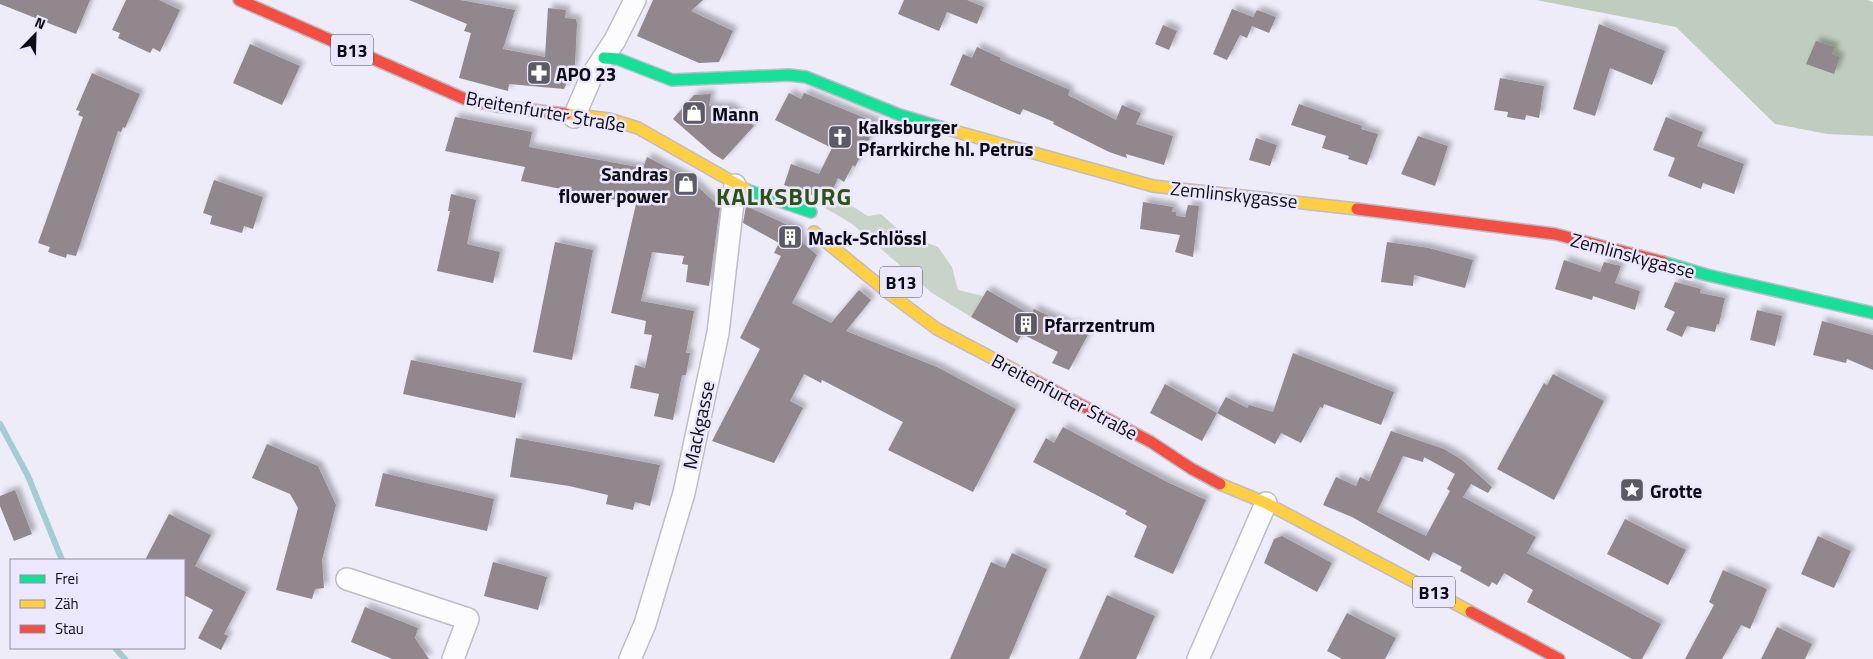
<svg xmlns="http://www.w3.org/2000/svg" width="1873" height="659" font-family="'Titillium Web',sans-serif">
  <defs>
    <filter id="shadow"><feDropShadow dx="4.5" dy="-4.5" stdDeviation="2.5" flood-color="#0004"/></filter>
  </defs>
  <rect width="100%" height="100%" fill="#eeecf9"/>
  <path fill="#c8d3c9" d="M 829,198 L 838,205 L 850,205 L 868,216 L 881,214 L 903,234 L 938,247 L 952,267 L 958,290 L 983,296 L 971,317 L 932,293 L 851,223 L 825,208 Z"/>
  <path fill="#bfcdbe" d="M 1536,0 L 1867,0 L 1873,2 L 1873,136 L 1827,134 L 1775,124 L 1676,27 Z"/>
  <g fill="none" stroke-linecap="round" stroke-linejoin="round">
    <path stroke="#a4ccd2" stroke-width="6" d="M 0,424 L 28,476 L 62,560
      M 115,648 L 125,659"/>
  </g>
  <path fill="#90888d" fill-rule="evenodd" filter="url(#shadow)" d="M 0,0 L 90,0 L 76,34 L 0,4 Z
    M 126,0 L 159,0 L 180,10 L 160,52 L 153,48 L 150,53 L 118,38 L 120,33 L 112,30 Z
    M 409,0 L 460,0 L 515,10 L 503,49 L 545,57 L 548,8 L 566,10 L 565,18 L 576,19 L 577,24 L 575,64 L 564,89 L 509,84 L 508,91 L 459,78 L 471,33 L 464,31 L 467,24 Z
    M 653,0 L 703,0 L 691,11 L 733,31 L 719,62 L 699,63 L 637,36 Z
    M 904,0 L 967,0 L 984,7 L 977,24 L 947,12 L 939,31 L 898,14 Z
    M 1232,9 L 1253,17 L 1257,10 L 1276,17 L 1269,33 L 1252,26 L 1247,38 L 1240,35 L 1227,60 L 1213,54 Z
    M 1599,24 L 1665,51 L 1652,85 L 1610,68 L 1595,116 L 1573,109 Z
    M 1163,25 L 1177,31 L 1169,50 L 1155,44 Z
    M 1816,41 L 1835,47 L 1832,54 L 1840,57 L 1834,74 L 1806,64 Z
    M 250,44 L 300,66 L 282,105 L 233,83 Z
    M 977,47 L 1001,58 L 1000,60 L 1070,90 L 1068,95 L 1116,120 L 1122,105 L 1141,113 L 1136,124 L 1173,136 L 1164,165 L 1126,154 L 1127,158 L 1109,152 L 1053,124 L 1054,122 L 1023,109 L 1020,115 L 950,85 L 963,54 L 972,58 Z
    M 92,73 L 140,94 L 125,128 L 123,127 L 121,132 L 118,131 L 76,256 L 67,254 L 66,258 L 48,252 L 50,247 L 38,243 L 83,117 L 78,115 L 80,111 L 76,110 Z
    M 1500,78 L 1544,86 L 1539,118 L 1526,115 L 1525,120 L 1507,117 L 1508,112 L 1494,110 Z
    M 789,93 L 801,99 L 804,93 L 877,123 L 855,167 L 853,165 L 844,182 L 838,178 L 825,207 L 816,197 L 784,185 L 791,164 L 819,174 L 832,148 L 775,120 Z
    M 711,94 L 709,106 L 730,107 L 754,126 L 723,160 L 712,153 L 673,119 L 694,95 Z
    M 1299,104 L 1362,126 L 1361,129 L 1378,134 L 1367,165 L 1348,159 L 1349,156 L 1322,148 L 1326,136 L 1291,125 Z
    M 455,117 L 532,132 L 529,147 L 643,168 L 647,157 L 688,178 L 720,207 L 709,286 L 686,282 L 688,265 L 682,264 L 684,256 L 652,252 L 641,301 L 694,311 L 686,353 L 690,353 L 686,375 L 682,375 L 673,420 L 654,416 L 659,394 L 630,388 L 635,365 L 645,368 L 652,335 L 644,334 L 646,321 L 611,313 L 636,204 L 521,181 L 525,167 L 445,151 Z
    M 1666,117 L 1703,132 L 1697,146 L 1744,164 L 1734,194 L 1703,183 L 1701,189 L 1668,176 L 1675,158 L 1653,150 Z
    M 1418,136 L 1448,146 L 1435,186 L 1401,174 Z
    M 1256,138 L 1277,145 L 1270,166 L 1249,160 Z
    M 214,180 L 263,197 L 253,229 L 244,226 L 242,233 L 210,224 L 212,216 L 203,213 Z
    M 451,194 L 476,200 L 467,244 L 500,252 L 493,283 L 437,271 L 450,211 L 448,211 Z
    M 1143,202 L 1173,207 L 1172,212 L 1176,212 L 1176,216 L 1185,217 L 1188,205 L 1199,206 L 1193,257 L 1175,252 L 1180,235 L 1140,229 Z
    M 746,206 L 799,230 L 800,238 L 804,244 L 817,255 L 792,303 L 831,323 L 859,290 L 871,300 L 846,331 L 937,367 L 1016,409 L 973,492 L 888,450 L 903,422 L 822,380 L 821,383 L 804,374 L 790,401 L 803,408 L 774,463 L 712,441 L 760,349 L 740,338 L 781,256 L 774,253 L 779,243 L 743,223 Z
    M 555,242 L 593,250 L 572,360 L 533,352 Z
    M 1387,242 L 1429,248 L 1473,260 L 1465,288 L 1414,275 L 1413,286 L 1381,282 Z
    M 1564,260 L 1600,272 L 1604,262 L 1621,266 L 1615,283 L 1640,291 L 1635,310 L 1593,296 L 1592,300 L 1555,289 Z
    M 1675,282 L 1701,289 L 1700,293 L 1725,298 L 1719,324 L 1717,324 L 1715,332 L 1687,326 L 1682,337 L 1666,330 L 1675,312 L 1664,307 Z
    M 987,290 L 1031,315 L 1034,309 L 1071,326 L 1073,323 L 1090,331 L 1069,370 L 1052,363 L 1058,352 L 1022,334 L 1017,343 L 971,317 Z
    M 1757,310 L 1782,316 L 1775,346 L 1750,340 Z
    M 1822,321 L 1873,335 L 1873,370 L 1847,359 L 1846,363 L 1813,355 Z
    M 1293,353 L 1394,392 L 1381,425 L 1324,404 L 1323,408 L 1320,407 L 1301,443 L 1281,433 L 1275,444 L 1217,413 L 1226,397 L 1247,408 L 1249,405 L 1273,412 Z
    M 411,360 L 522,383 L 515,418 L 403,394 Z
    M 1553,374 L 1604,401 L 1554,500 L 1497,469 L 1544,383 L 1547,385 Z
    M 1165,384 L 1217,413 L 1202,441 L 1150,413 Z
    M 1063,427 L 1167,482 L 1206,500 L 1173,574 L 1134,557 L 1147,526 L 1125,514 L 1127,511 L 1033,462 L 1046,438 L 1054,443 Z
    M 1391,431 L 1444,449 L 1462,460 L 1492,487 L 1488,493 L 1471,484 L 1463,497 L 1536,537 L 1527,553 L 1661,624 L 1642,659 L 1632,659 L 1527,602 L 1533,590 L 1504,573 L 1497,585 L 1492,582 L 1489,587 L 1460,571 L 1462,567 L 1433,552 L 1429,561 L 1352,517 L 1323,505 L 1336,477 L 1356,486 L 1360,477 L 1369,481 ZM 1403,456 L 1423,462 L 1424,457 L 1455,474 L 1447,489 L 1450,491 L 1426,536 L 1377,512 Z
    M 516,438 L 660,465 L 650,506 L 635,502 L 633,510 L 606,504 L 608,495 L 569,486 L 510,477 Z
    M 267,444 L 318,466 L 336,505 L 322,560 L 324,588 L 315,589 L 312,599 L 276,590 L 298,508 L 290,494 L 252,478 Z
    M 383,473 L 494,499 L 487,531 L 375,506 Z
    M 15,490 L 32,534 L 14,541 L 0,506 L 0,496 Z
    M 169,514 L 211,535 L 195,566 L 246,592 L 224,634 L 228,636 L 221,650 L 198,638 L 213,610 L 184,595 L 184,560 L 145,560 Z
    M 1625,519 L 1686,550 L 1668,585 L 1607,554 Z
    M 1282,536 L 1332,563 L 1317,592 L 1264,563 L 1274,539 Z
    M 1818,536 L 1851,551 L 1834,588 L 1801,574 Z
    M 1012,553 L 1047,569 L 1009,659 L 950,659 L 991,562 L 1005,568 Z
    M 493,562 L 547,577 L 538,610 L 484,596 Z
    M 1723,570 L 1767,589 L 1750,629 L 1741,625 L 1722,659 L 1685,659 L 1714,605 L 1709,602 Z
    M 1107,595 L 1155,616 L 1136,659 L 1079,659 Z
    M 365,607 L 418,628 L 415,638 L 429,659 L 392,659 L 351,642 Z
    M 1347,613 L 1396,638 L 1385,659 L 1342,659 L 1327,651 Z
    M 1777,627 L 1812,644 L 1805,659 L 1761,659 Z"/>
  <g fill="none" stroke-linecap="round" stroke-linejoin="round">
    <defs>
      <path id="street" d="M 574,117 L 592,75 L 615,40 L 635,0
        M 347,579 L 468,619 L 453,659
        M 630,659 L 645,624 L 684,493 L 718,333 L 735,185
        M 1198,659 L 1266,503"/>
      <path id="fast" d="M 604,58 L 618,59 L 672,80 L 789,75 L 806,77 L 900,115 L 947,129
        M 747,190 L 811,212
        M 1663,262 L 1707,275 L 1873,313"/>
      <path id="slow" d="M 566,114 L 609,119 L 638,128 L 747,190
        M 947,129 L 1153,186 L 1357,209
        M 814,232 L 890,294 L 937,329 L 1034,380
        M 1220,484 L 1266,503 L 1471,612"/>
      <path id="jam" d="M 239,0 L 465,99 L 496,106 L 566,114
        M 1357,209 L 1555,234 L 1663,262
        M 1034,380 L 1151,442 L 1192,469 L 1220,484
        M 1471,612 L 1559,659"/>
    </defs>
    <use href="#street" stroke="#bebcc7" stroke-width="24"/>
    <use href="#fast" stroke="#bebcc7" stroke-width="14"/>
    <use href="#slow" stroke="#bebcc7" stroke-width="14"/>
    <use href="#jam" stroke="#bebcc7" stroke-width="14"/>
    <use href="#street" stroke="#fcfcfe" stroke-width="21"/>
    <use href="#fast" stroke="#16e098" stroke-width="11"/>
    <use href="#slow" stroke="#ffcf43" stroke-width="11"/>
    <use href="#jam" stroke="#f24e42" stroke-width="11"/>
  </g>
  <defs>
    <symbol id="pharmacy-square" viewBox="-11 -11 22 22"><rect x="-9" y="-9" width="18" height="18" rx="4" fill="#5c5a64" stroke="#ebe7fe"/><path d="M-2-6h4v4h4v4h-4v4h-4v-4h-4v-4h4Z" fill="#fff"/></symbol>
    <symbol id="shop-square" viewBox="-11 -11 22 22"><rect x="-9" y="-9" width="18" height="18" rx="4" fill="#5c5a64" stroke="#ebe7fe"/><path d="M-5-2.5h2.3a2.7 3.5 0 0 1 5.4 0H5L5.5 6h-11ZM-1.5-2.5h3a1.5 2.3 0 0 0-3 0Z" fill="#fff"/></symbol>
    <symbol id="church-square" viewBox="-11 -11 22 22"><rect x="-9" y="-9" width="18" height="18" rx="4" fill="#5c5a64" stroke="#ebe7fe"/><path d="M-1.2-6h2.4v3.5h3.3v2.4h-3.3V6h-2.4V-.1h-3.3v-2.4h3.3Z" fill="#fff"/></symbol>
    <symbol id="building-square" viewBox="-11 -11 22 22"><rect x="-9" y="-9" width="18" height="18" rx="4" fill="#5c5a64" stroke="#ebe7fe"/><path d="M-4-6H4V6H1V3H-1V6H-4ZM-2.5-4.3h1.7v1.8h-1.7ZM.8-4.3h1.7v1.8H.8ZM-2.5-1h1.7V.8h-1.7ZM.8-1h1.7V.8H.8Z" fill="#fff"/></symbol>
    <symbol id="sight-square" viewBox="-11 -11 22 22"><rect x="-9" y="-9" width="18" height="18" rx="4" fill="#5c5a64" stroke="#ebe7fe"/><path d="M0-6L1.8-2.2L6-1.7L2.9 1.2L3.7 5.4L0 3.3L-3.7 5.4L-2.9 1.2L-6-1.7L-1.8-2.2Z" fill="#fff"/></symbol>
  </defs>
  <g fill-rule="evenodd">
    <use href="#pharmacy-square" x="525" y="59" width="28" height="28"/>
    <use href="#shop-square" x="680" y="99" width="28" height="28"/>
    <use href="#church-square" x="826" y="123" width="28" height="28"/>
    <use href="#shop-square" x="672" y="170" width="28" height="28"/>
    <use href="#building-square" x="776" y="223" width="28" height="28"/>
    <use href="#building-square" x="1012" y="310" width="28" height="28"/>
    <use href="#sight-square" x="1618" y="476" width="28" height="28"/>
  </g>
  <g text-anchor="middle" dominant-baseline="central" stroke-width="5" stroke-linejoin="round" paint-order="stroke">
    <g fill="#ebe7fe" stroke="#504d5a" stroke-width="1">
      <rect x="331" y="34.5" width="42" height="31" rx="4"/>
      <rect x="880" y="266.5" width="42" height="31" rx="4"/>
      <rect x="1413" y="576.5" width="42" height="31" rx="4"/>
    </g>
    <g font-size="18" font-weight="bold" fill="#0d0b14">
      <text x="352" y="50">B13</text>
      <text x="901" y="282">B13</text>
      <text x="1434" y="592">B13</text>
    </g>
    <g font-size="19" font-weight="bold" fill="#0d0b14" stroke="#ebe7fe" text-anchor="start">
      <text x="556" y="73">APO 23</text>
      <text x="712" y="113">Mann</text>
      <text x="858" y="126">Kalksburger<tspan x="858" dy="22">Pfarrkirche hl. Petrus</tspan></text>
      <text x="668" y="173" text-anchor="end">Sandras<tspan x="668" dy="22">flower power</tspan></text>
      <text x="808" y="237">Mack-Schlössl</text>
      <text x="1044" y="324">Pfarrzentrum</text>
      <text x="1650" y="490">Grotte</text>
    </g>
    <g font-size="19" fill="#0d0b14" stroke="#ebe7fe">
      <text transform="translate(546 111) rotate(10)">Breitenfurter Straße</text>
      <text transform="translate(1234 194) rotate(6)">Zemlinskygasse</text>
      <text transform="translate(1633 255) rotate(15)">Zemlinskygasse</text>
      <text transform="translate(1065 396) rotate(28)">Breitenfurter Straße</text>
      <text transform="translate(698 425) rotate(-78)">Mackgasse</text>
    </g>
    <g font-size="24" font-weight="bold" letter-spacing="1" fill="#2d5214" stroke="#ebe7fe">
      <text x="784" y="196">KALKSBURG</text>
    </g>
  </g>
  <rect x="10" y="559" width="175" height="90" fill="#ebe7fe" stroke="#928fa0"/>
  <rect x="20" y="575" width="25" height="8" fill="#16e098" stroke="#928fa0"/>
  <text x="55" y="584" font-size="15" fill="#0d0b14">Frei</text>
  <rect x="20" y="600" width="25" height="8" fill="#ffcf43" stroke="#928fa0"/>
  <text x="55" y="609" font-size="15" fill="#0d0b14">Zäh</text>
  <rect x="20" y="625" width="25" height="8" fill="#f24e42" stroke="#928fa0"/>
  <text x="55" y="634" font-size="15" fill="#0d0b14">Stau</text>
  <g transform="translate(35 35) rotate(23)" stroke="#ebe7fe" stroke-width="4" paint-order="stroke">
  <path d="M0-4L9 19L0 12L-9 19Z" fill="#0d0b14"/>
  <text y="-8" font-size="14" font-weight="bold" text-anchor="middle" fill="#0d0b14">N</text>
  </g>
</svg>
